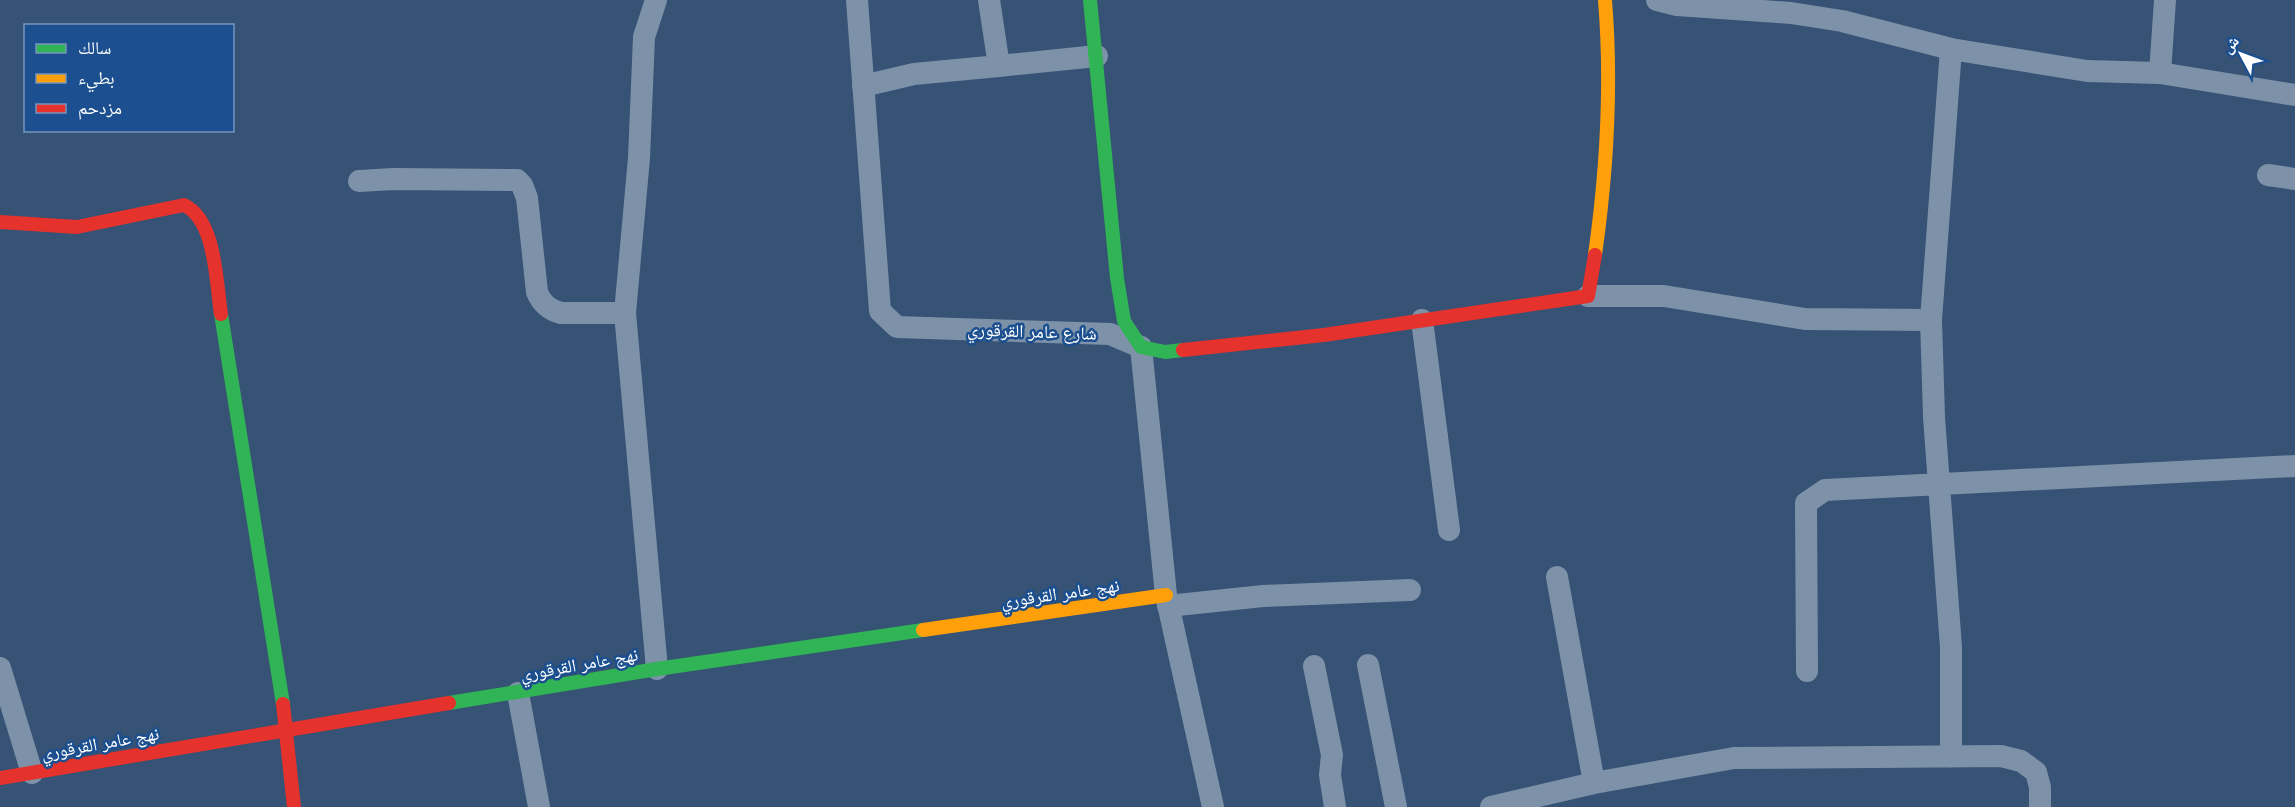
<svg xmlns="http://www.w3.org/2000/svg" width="2295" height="807" font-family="Inter,'Noto Naskh Arabic',sans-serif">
  <rect width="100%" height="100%" fill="#365274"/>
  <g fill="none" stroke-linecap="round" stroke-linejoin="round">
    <path stroke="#7d92a8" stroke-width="22" d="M 656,0 L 644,37 L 639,158 L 625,313 L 657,669
      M 857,0 L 880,311 L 897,327 L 1110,334 L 1141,347 L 1166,595 L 1213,807
      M 989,0 L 999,66 L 1097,56
      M 1657,0 L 1677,5 L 1791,13 L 1842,21 L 1951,49 L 2087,71 L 2160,73 L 2295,95
      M 2160,73 L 2165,0
      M 863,86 L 914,74 L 999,66
      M 2268,175 L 2295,179
      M 359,181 L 393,179 L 517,180 L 522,185 L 527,198 L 537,292 C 542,304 549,310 561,313 L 625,313
      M 1588,296 L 1664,296 L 1805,319 L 1931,320
      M 1422,320 L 1449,530
      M 1557,577 L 1594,783
      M 1168,606 L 1263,596 L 1410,590
      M 1368,665 L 1396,807
      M 1314,666 L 1332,755 L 1330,775 L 1335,807
      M 0,668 L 32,773
      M 1807,671 L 1806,503 L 1825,490 L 2295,466
      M 518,693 L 539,807
      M 1951,757 L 1951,647 L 1934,417 L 1931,320 L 1951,49
      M 1491,807 L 1594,783 L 1734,758 L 2001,756 L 2021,761 L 2036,772 L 2040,787 L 2040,807"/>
    <path stroke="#30b455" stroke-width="14" d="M 1090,0 L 1117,278 L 1124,321 L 1141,347 L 1165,352 L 1183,350
      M 221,314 L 283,704
      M 449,703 L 657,669 L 923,630"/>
    <path stroke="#ff9f0a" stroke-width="14" d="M 1595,255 C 1607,170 1612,86 1605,0
      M 923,630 L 1166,595"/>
    <path stroke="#e5322d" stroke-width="14" d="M 0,222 L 77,227 L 184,205 C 216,220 216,282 221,314
      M 1183,350 L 1324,335 L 1588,296 L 1595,255
      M 283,704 L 294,807
      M 0,778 L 449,703"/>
  </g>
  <g text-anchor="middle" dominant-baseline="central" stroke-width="5" stroke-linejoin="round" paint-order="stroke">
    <g font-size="18" fill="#fff" stroke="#1b4f8f">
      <text transform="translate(1032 331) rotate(2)">شارع عامر القرقوري</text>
      <text transform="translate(1060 593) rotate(-8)">نهج عامر القرقوري</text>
      <text transform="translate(579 664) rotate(-10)">نهج عامر القرقوري</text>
      <text transform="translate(100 743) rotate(-10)">نهج عامر القرقوري</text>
    </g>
  </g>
  <rect x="24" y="24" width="210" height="108" fill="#1b4f8f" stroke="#7695bc" stroke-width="1.5"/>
  <rect x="36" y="44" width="30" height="9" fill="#30b455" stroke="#7695bc" stroke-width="1.5"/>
  <text x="78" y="54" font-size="18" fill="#ffffff">سالك</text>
  <rect x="36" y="74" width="30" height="9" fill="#ff9f0a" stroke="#7695bc" stroke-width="1.5"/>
  <text x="78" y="84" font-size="18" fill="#ffffff">بطيء</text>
  <rect x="36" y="104" width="30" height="9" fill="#e5322d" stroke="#7695bc" stroke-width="1.5"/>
  <text x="78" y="114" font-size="18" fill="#ffffff">مزدحم</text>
  <g transform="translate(2241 54) rotate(311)" stroke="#1b4f8f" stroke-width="4.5" paint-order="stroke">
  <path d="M0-4.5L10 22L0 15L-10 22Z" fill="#ffffff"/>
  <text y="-9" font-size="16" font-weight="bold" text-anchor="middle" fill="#ffffff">ش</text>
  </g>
</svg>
